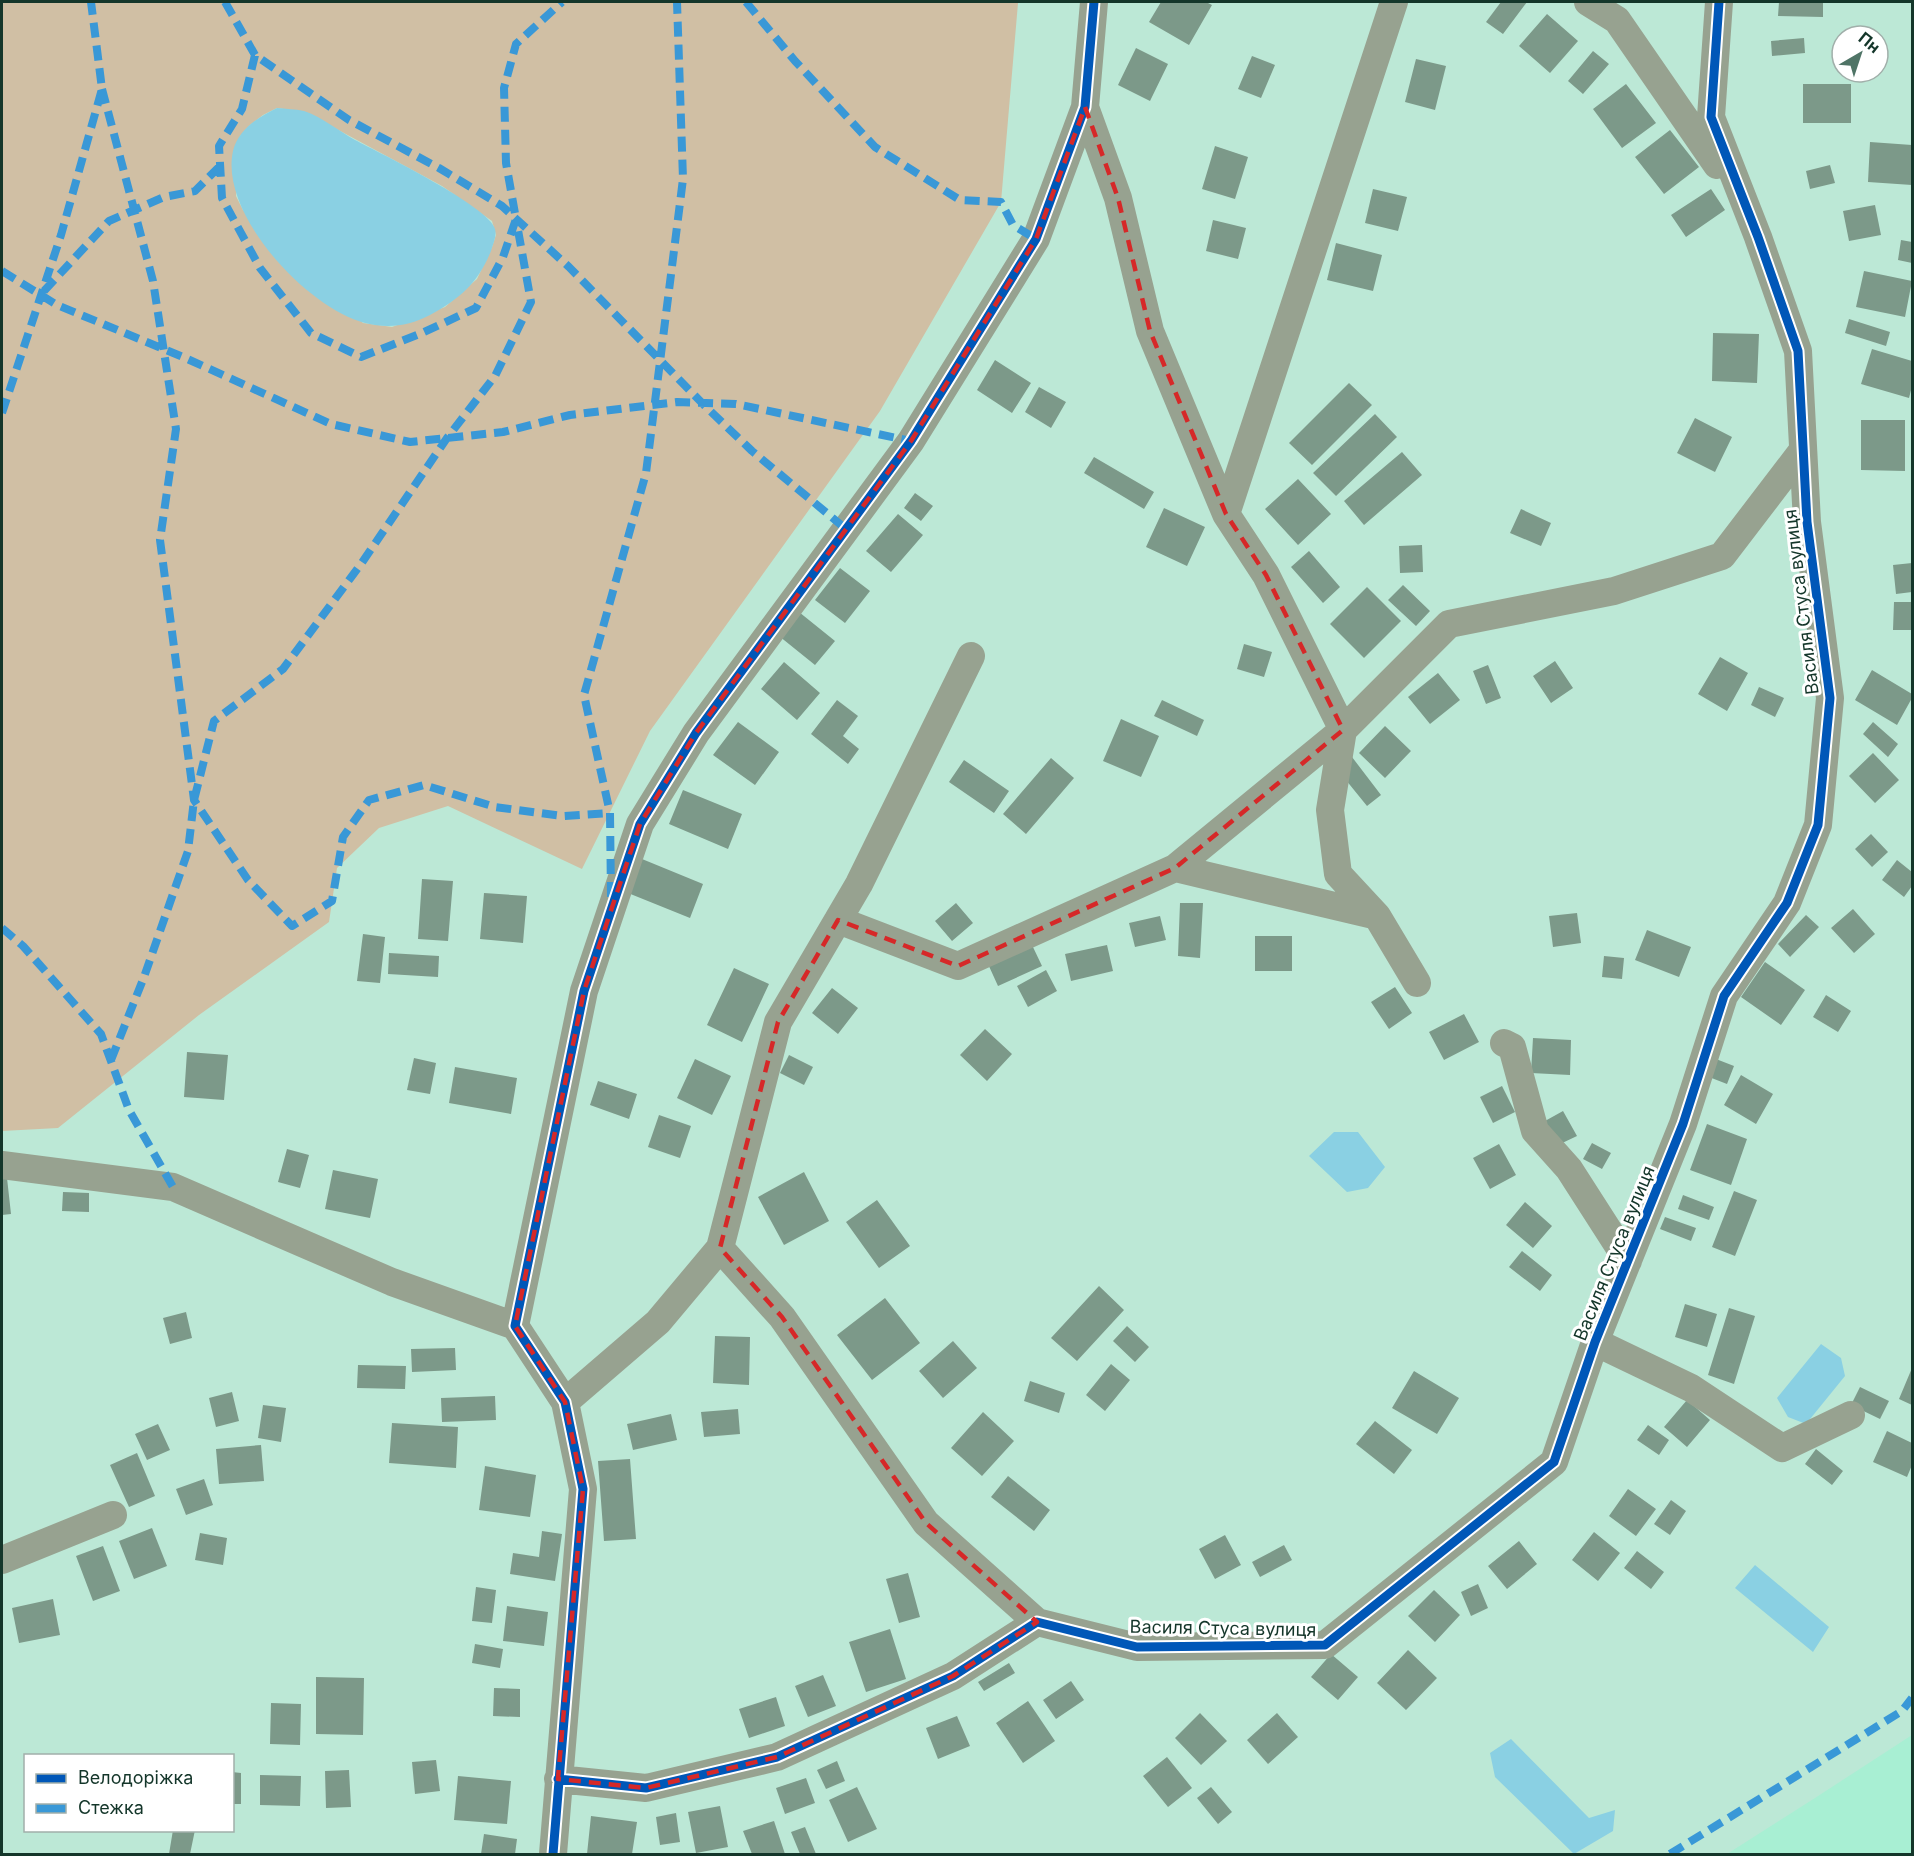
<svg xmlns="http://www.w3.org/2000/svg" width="1914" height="1856" font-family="Inter,sans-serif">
  <rect width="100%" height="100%" fill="#bce8d6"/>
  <path fill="#a8efd3" d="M 1912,1735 L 1912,1854 L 1727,1854 L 1815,1798 Z"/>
  <path fill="#d0bfa4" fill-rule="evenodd" d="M 2,2 L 1018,3 L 1001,202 L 880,411 L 650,731 L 582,869 L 448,806 L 379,828 L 337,868 L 329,922 L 199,1015 L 58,1128 L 2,1131 ZM 277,108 L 305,112 L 442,186 L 492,221 L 496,235 L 492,247 L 477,279 L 445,307 L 392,327 L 378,325 L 363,323 L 243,210 L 236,196 L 240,136 L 250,125 L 263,115 Z"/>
  <path fill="#8ad0e3" d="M 277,108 C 286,109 295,109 304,111 C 322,117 339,131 355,140 C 380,153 490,207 495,229 C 497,236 493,244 491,251 C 478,283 461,298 430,315 C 409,326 388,329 365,323 C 307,308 219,214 233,151 C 238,130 258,117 277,108 Z
    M 1334,1132 L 1358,1132 L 1385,1167 L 1368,1188 L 1347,1192 L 1309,1156 Z
    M 1821,1344 L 1841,1358 L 1845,1376 L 1806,1424 L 1788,1417 L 1777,1398 Z
    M 1755,1565 L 1829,1627 L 1813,1652 L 1735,1588 Z
    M 1511,1739 L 1589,1818 L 1615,1810 L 1613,1831 L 1574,1854 L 1495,1777 L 1490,1753 Z"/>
  <path fill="#7c9989" d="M 1161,2 L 1206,2 L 1212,5 L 1189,45 L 1149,22 Z
    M 1501,2 L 1527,2 L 1503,34 L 1486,22 Z
    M 1779,2 L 1823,2 L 1823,17 L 1778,16 Z
    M 1547,14 L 1578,41 L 1550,73 L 1519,46 Z
    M 1804,38 L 1805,53 L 1772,56 L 1771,41 Z
    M 1136,48 L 1168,64 L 1150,101 L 1118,85 Z
    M 1593,51 L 1609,64 L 1583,94 L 1568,81 Z
    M 1252,56 L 1275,65 L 1261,98 L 1238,89 Z
    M 1416,59 L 1446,66 L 1435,110 L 1405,102 Z
    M 1626,84 L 1656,123 L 1622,148 L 1593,109 Z
    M 1803,84 L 1851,84 L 1851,123 L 1803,123 Z
    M 1670,130 L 1699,167 L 1664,194 L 1635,157 Z
    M 1870,142 L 1912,145 L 1912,185 L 1868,182 Z
    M 1215,146 L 1248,157 L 1235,199 L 1202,189 Z
    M 1830,165 L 1835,183 L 1810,189 L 1806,171 Z
    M 1373,189 L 1407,197 L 1398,231 L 1365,223 Z
    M 1711,189 L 1725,210 L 1686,237 L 1671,215 Z
    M 1875,205 L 1881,235 L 1849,241 L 1843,211 Z
    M 1213,220 L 1246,228 L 1238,259 L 1206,251 Z
    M 1901,240 L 1912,242 L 1912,263 L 1898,260 Z
    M 1336,243 L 1382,255 L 1373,291 L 1327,280 Z
    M 1864,271 L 1912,281 L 1905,317 L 1856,307 Z
    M 1849,319 L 1890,332 L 1886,346 L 1845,333 Z
    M 1713,333 L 1759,334 L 1757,383 L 1712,381 Z
    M 1872,349 L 1912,361 L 1912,386 L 1909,398 L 1861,384 Z
    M 995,360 L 1031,383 L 1012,413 L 977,390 Z
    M 1349,383 L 1372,405 L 1312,465 L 1289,443 Z
    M 1039,387 L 1066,402 L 1051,428 L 1025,412 Z
    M 1375,414 L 1397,437 L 1336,496 L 1313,473 Z
    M 1695,418 L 1732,437 L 1715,472 L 1677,453 Z
    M 1861,420 L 1905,420 L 1905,471 L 1861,470 Z
    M 1402,452 L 1422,475 L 1364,525 L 1344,501 Z
    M 1094,457 L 1154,492 L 1144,509 L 1084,473 Z
    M 1298,479 L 1331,514 L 1298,545 L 1265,509 Z
    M 915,493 L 933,506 L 921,521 L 904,508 Z
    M 1164,508 L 1205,527 L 1187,566 L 1146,547 Z
    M 1521,509 L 1551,523 L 1541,546 L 1510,533 Z
    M 898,514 L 923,535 L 891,572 L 866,551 Z
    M 1422,545 L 1423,572 L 1400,573 L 1399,546 Z
    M 1309,551 L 1340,587 L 1323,603 L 1291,567 Z
    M 1912,563 L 1912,592 L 1896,594 L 1893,565 Z
    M 840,568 L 870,591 L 845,623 L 815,600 Z
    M 1403,585 L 1430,611 L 1416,626 L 1388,600 Z
    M 1367,587 L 1401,621 L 1364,658 L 1330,624 Z
    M 1894,602 L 1912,602 L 1912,630 L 1893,630 Z
    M 799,612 L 835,641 L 815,665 L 779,636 Z
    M 1244,644 L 1272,652 L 1264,677 L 1237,669 Z
    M 1720,657 L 1748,673 L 1727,711 L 1698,694 Z
    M 1555,661 L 1573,688 L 1551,703 L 1533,676 Z
    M 784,662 L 820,693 L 797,720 L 761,689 Z
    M 1488,665 L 1501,698 L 1486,704 L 1473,671 Z
    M 1872,670 L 1912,694 L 1912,698 L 1897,725 L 1855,700 Z
    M 1438,673 L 1460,700 L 1430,724 L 1408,697 Z
    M 1759,687 L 1784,698 L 1775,717 L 1751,705 Z
    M 837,700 L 858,716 L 843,736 L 859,749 L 848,764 L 811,734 Z
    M 1162,700 L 1204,720 L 1197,736 L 1154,716 Z
    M 1121,719 L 1159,736 L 1141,777 L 1103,761 Z
    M 738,722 L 779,752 L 755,785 L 713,755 Z
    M 1873,722 L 1898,744 L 1888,757 L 1863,734 Z
    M 1385,726 L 1411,751 L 1385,778 L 1359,753 Z
    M 1873,753 L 1899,780 L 1875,803 L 1849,776 Z
    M 1352,757 L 1381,795 L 1367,806 L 1337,769 Z
    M 1051,758 L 1074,778 L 1026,834 L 1003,814 Z
    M 964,760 L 1009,791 L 994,813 L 949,782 Z
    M 683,790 L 742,814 L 728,849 L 669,824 Z
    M 1871,834 L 1888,852 L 1872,867 L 1855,849 Z
    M 642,859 L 703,884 L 690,918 L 628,893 Z
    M 1897,860 L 1912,872 L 1912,886 L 1904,897 L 1882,880 Z
    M 422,879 L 453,881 L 448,941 L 418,939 Z
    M 484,893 L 527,896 L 523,943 L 480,939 Z
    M 956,903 L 973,923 L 952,941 L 935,921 Z
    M 1180,903 L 1203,903 L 1200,958 L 1178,956 Z
    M 1853,909 L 1875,934 L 1854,953 L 1831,928 Z
    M 1577,913 L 1581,943 L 1553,947 L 1549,916 Z
    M 1806,915 L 1819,927 L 1790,957 L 1778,944 Z
    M 1160,916 L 1166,940 L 1135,947 L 1129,923 Z
    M 1647,930 L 1691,947 L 1679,977 L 1635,960 Z
    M 363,934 L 385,937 L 380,983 L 357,981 Z
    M 1255,936 L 1292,936 L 1292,971 L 1255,971 Z
    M 1032,945 L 1042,966 L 998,986 L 988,964 Z
    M 1107,945 L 1113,971 L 1071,981 L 1065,954 Z
    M 389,953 L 439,956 L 438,977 L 388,974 Z
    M 1604,956 L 1624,958 L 1622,979 L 1602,977 Z
    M 1765,962 L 1805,990 L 1781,1025 L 1741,997 Z
    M 734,968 L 769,984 L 742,1042 L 707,1025 Z
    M 1046,970 L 1057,991 L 1028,1007 L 1017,986 Z
    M 1395,987 L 1412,1013 L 1389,1029 L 1371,1002 Z
    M 832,988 L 858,1008 L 838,1034 L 812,1013 Z
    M 1826,995 L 1851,1011 L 1838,1032 L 1813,1017 Z
    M 1464,1014 L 1479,1042 L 1444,1060 L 1429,1032 Z
    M 985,1029 L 1012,1054 L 987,1081 L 960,1055 Z
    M 1533,1038 L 1571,1040 L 1570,1075 L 1531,1073 Z
    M 187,1052 L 228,1055 L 224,1100 L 184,1097 Z
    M 789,1055 L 813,1067 L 804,1085 L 780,1073 Z
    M 414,1058 L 436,1063 L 430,1094 L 407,1090 Z
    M 695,1059 L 731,1076 L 712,1115 L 677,1098 Z
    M 1716,1059 L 1734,1066 L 1727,1084 L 1709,1077 Z
    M 455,1067 L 517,1078 L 511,1114 L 449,1103 Z
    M 1741,1075 L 1773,1094 L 1756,1124 L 1724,1105 Z
    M 598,1081 L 637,1094 L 629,1119 L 590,1105 Z
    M 1502,1086 L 1515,1112 L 1493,1123 L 1480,1097 Z
    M 1563,1111 L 1577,1136 L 1558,1145 L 1545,1121 Z
    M 659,1115 L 691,1126 L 680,1158 L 648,1147 Z
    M 1707,1124 L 1747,1139 L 1731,1185 L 1690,1170 Z
    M 1592,1143 L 1611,1153 L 1602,1169 L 1583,1159 Z
    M 1499,1144 L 1516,1175 L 1490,1189 L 1473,1158 Z
    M 287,1149 L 309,1155 L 300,1188 L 278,1182 Z
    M 333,1170 L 378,1179 L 370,1218 L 325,1209 Z
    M 804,1172 L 829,1221 L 784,1245 L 758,1197 Z
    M 2,1178 L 7,1178 L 11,1214 L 2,1215 Z
    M 1734,1191 L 1757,1200 L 1735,1256 L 1712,1247 Z
    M 63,1192 L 89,1193 L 89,1212 L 62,1211 Z
    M 1683,1195 L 1714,1207 L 1709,1220 L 1678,1209 Z
    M 877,1200 L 910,1246 L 879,1268 L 846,1222 Z
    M 1525,1202 L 1552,1226 L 1533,1248 L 1506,1225 Z
    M 1665,1217 L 1696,1228 L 1691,1241 L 1660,1229 Z
    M 1522,1251 L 1552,1275 L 1540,1291 L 1509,1267 Z
    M 1099,1286 L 1124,1310 L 1077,1361 L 1051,1338 Z
    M 885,1298 L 920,1343 L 872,1380 L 837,1335 Z
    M 1685,1304 L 1717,1314 L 1707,1347 L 1675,1337 Z
    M 1729,1308 L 1755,1316 L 1734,1384 L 1708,1375 Z
    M 186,1312 L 192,1338 L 170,1344 L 163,1318 Z
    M 1127,1326 L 1149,1347 L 1135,1362 L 1113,1341 Z
    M 715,1336 L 750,1337 L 749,1385 L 713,1383 Z
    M 953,1341 L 977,1368 L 943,1398 L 919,1371 Z
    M 455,1348 L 456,1370 L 412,1372 L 411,1349 Z
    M 1111,1364 L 1130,1380 L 1105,1411 L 1086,1395 Z
    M 358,1365 L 406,1366 L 405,1389 L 357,1388 Z
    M 1912,1368 L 1912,1405 L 1899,1399 Z
    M 1414,1371 L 1459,1398 L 1437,1434 L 1392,1408 Z
    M 1030,1381 L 1065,1393 L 1059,1413 L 1024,1401 Z
    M 1860,1387 L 1889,1401 L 1880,1419 L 1851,1405 Z
    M 232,1392 L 239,1421 L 216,1427 L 209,1398 Z
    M 495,1396 L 496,1420 L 442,1422 L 441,1398 Z
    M 1687,1400 L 1710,1420 L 1687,1447 L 1664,1427 Z
    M 263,1405 L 286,1408 L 281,1442 L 258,1438 Z
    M 738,1409 L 740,1434 L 704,1437 L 701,1412 Z
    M 983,1412 L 1014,1441 L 982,1476 L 951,1448 Z
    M 671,1414 L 677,1440 L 633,1450 L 627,1424 Z
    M 1375,1421 L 1412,1450 L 1394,1474 L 1356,1444 Z
    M 392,1423 L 458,1427 L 456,1468 L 389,1463 Z
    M 158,1424 L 170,1450 L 147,1460 L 135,1434 Z
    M 1648,1425 L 1669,1440 L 1659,1455 L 1637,1440 Z
    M 1887,1431 L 1912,1443 L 1912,1465 L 1907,1477 L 1873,1462 Z
    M 261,1445 L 264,1481 L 219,1484 L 216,1449 Z
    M 1816,1449 L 1843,1471 L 1832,1485 L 1805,1464 Z
    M 137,1453 L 155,1496 L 129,1507 L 110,1465 Z
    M 630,1459 L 636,1539 L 604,1541 L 598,1461 Z
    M 485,1466 L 536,1475 L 530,1517 L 479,1510 Z
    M 1008,1476 L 1050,1510 L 1034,1531 L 991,1497 Z
    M 204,1479 L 213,1505 L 186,1515 L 176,1489 Z
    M 1628,1489 L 1656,1509 L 1636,1536 L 1609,1516 Z
    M 1671,1500 L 1686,1511 L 1670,1535 L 1654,1524 Z
    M 152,1528 L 167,1566 L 134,1579 L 119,1541 Z
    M 542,1531 L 562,1534 L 555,1581 L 510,1574 L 513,1553 L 539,1557 Z
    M 1594,1532 L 1620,1553 L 1598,1581 L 1572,1560 Z
    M 200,1533 L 227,1538 L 223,1565 L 195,1560 Z
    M 1225,1535 L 1241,1565 L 1215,1579 L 1199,1549 Z
    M 1519,1541 L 1537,1564 L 1507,1589 L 1488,1566 Z
    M 1284,1545 L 1292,1560 L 1260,1577 L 1252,1562 Z
    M 103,1546 L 120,1591 L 93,1601 L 76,1556 Z
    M 1637,1551 L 1664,1572 L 1651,1589 L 1624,1568 Z
    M 908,1573 L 920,1617 L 899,1623 L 886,1579 Z
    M 1478,1584 L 1488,1608 L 1471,1616 L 1461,1592 Z
    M 476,1587 L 496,1590 L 492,1623 L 472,1621 Z
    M 1434,1590 L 1460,1615 L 1435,1642 L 1408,1616 Z
    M 53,1599 L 60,1635 L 19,1643 L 12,1608 Z
    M 507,1606 L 548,1612 L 544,1646 L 503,1641 Z
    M 890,1629 L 906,1679 L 866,1692 L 849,1642 Z
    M 475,1644 L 503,1649 L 500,1668 L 472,1663 Z
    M 1408,1650 L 1437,1678 L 1406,1710 L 1377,1683 Z
    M 1331,1654 L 1358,1677 L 1338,1700 L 1311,1677 Z
    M 1009,1663 L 1015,1673 L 984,1691 L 978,1682 Z
    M 823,1675 L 836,1706 L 808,1717 L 795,1686 Z
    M 316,1677 L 364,1678 L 363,1735 L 316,1734 Z
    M 1071,1681 L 1084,1700 L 1056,1719 L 1043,1700 Z
    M 494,1688 L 520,1689 L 520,1717 L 493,1716 Z
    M 776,1697 L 785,1726 L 749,1738 L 739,1709 Z
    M 1028,1701 L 1055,1741 L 1023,1763 L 996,1723 Z
    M 271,1703 L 301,1704 L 300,1745 L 270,1744 Z
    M 1200,1713 L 1227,1741 L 1201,1765 L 1175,1738 Z
    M 1277,1713 L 1298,1737 L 1268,1764 L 1247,1740 Z
    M 957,1716 L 970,1746 L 938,1759 L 926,1728 Z
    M 1167,1757 L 1192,1788 L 1168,1807 L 1143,1776 Z
    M 436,1760 L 440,1791 L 415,1794 L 412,1762 Z
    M 837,1761 L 845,1781 L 826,1789 L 817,1770 Z
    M 349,1770 L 351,1807 L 326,1808 L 325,1771 Z
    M 232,1772 L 241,1773 L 241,1804 L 232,1804 Z
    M 260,1775 L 301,1776 L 300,1806 L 260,1805 Z
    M 458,1776 L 511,1781 L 507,1824 L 454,1820 Z
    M 806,1778 L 815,1803 L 785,1814 L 776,1788 Z
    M 857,1787 L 877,1829 L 848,1842 L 829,1800 Z
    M 1211,1787 L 1232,1812 L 1218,1824 L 1197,1798 Z
    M 720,1806 L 728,1847 L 696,1853 L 688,1812 Z
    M 676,1813 L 680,1842 L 660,1845 L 656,1817 Z
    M 591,1816 L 637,1822 L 632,1854 L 587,1854 Z
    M 774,1821 L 785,1854 L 752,1854 L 743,1831 Z
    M 805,1827 L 816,1854 L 800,1854 L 791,1832 Z
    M 173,1830 L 195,1830 L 190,1854 L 169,1854 Z
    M 484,1834 L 517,1839 L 515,1854 L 481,1854 Z"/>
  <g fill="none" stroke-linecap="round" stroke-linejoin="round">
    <path stroke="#97a290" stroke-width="28" d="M 1588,2 L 1617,20 L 1717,165
      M 1226,514 L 1394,2
      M 1175,868 L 1377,916 L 1417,983
      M 1377,916 L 1338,874 L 1330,810 L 1343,730 L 1449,624 L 1614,591 L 1722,556 L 1803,450
      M 838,920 L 958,966 L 1175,868 L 1343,730 L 1266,575 L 1226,514 L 1150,331 L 1118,198 L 1085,107
      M 1504,1043 L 1512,1047 L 1535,1131 L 1569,1169 L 1628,1261
      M 2,1165 L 173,1187 L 392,1282 L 515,1326
      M 720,1248 L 782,1317 L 926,1523 L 1037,1622
      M 1595,1342 L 1691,1388 L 1782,1448 L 1851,1415
      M 565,1402 L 658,1322 L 720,1248 L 778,1022 L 859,884 L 971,656
      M 2,1560 L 113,1515
      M 558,1779 L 646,1788 L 777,1757 L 953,1676 L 1037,1622 L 1137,1647 L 1325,1645 L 1554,1462 L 1595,1342 L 1683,1124 L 1724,996 L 1787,903 L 1818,825 L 1830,698 L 1807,522 L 1798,351 L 1758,237 L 1711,117 L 1719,2
      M 553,1854 L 583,1489 L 565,1402 L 515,1326 L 584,991 L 640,824 L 696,733 L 911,441 L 1036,239 L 1085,107 L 1094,2"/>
    <path stroke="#3998d7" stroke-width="8" stroke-dasharray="15 8" stroke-linecap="butt" d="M 225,2 L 255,55 L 349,120 L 439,168 L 502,206 L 569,267 L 704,405 L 752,451 L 846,529
      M 746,2 L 795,61 L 875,147 L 960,200 L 1001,202 L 1013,225 L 1036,239
      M 255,55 L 242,109 L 219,146 L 222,198 L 260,268 L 311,333 L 361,357 L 422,333 L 476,308 L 503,257 L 516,219 L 506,163 L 504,88 L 516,44 L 562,2
      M 102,89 L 153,281 L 176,429 L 160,540 L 194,800 L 248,880 L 292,926 L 332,901 L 343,837 L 369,800 L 424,785 L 495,807 L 563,816 L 610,813
      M 2,271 L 57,305 L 183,357 L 331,424 L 410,442 L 503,432 L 570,415 L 677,402 L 736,404 L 911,441
      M 44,291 L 109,221 L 164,197 L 195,191 L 220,166
      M 2,413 L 61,235 L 102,89 L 91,2
      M 611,897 L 610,813 L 584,695 L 646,473 L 683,179 L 677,2
      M 2,928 L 23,946 L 101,1034 L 129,1110 L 173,1187
      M 111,1060 L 144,977 L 188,851 L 194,800 L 214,721 L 283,669 L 361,564 L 447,438 L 495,376 L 531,302 L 516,219
      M 1670,1854 L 1902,1711 L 1912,1698"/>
    <defs>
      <path id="cycleway" d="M 558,1779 L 646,1788 L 777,1757 L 953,1676 L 1037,1622 L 1137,1647 L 1325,1645 L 1554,1462 L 1595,1342 L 1683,1124 L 1724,996 L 1787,903 L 1818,825 L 1830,698 L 1807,522 L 1798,351 L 1758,237 L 1711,117 L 1719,2
        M 553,1854 L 583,1489 L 565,1402 L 515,1326 L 584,991 L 640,824 L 696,733 L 911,441 L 1036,239 L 1085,107 L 1094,2"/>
    </defs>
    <use href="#cycleway" stroke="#fff" stroke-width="13"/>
    <use href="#cycleway" stroke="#0057b8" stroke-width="9"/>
  </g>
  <path fill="none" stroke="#d62828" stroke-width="4.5" stroke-dasharray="12 8" stroke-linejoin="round" d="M 1085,107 L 1118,198 L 1150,331 L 1226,514 L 1266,575 L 1343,730 L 1175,868 L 958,966 L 838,920 L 778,1022 L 720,1248 L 782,1317 L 926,1523 L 1037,1622 L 953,1676 L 777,1757 L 646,1788 L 558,1779 L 583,1489 L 565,1402 L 515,1326 L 584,991 L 640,824 L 696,733 L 911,441 L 1036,239 Z"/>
  <g text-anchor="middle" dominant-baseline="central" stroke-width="6" stroke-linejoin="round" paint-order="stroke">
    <g font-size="18" fill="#14362a" stroke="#fff">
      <text transform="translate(1801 602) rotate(-97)">Василя Стуса вулиця</text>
      <text transform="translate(1614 1253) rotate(-68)">Василя Стуса вулиця</text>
      <text transform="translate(1223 1628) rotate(1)">Василя Стуса вулиця</text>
    </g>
  </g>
  <rect width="1914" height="1856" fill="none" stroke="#14362a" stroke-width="6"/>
  <rect x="24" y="1754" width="210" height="78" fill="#ffffff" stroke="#a1afaa" stroke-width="1.5"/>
  <rect x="36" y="1774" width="30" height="9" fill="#0057b8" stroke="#a1afaa" stroke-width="1.5"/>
  <text x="78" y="1784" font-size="18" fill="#14362a">Велодоріжка</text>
  <rect x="36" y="1804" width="30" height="9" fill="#3998d7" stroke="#a1afaa" stroke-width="1.5"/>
  <text x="78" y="1814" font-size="18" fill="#14362a">Стежка</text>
  <g transform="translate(1860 54) rotate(39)"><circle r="28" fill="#ffffff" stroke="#a1afaa" stroke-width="1.5"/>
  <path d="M0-4.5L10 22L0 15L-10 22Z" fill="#4f7466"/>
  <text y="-9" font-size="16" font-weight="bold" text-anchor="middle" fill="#14362a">Пн</text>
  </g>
</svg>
